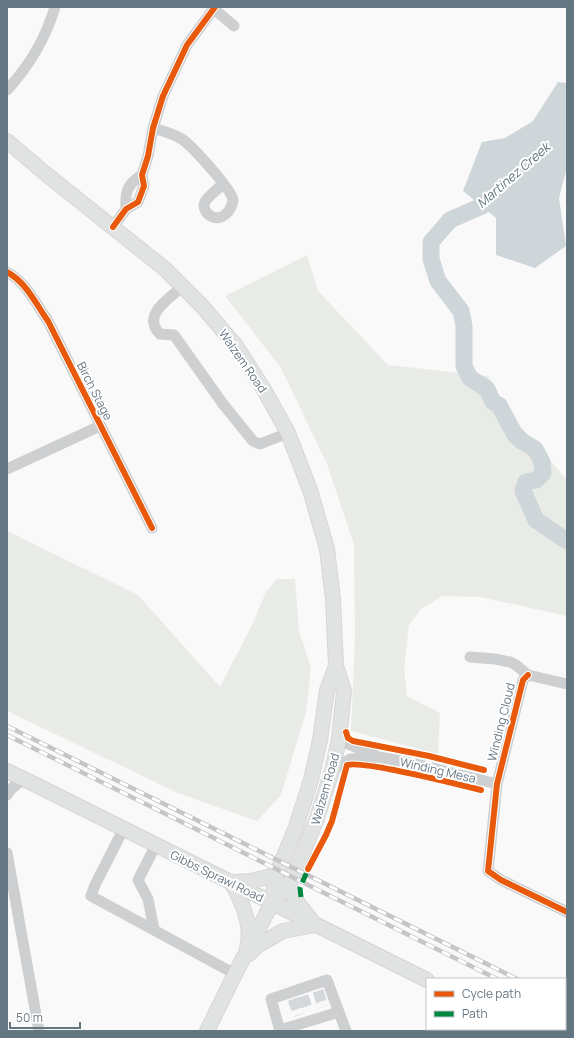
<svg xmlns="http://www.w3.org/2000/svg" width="574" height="1038" font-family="Manrope,sans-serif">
  <rect width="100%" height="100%" fill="#f9f9f9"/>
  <path fill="#e8ebe6" d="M 307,255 L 318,291 L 388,365 L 488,376 L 509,413 L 567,480 L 567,616 L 480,597 L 442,596 L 421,609 L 409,625 L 404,668 L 407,696 L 440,713 L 438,754 L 351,731 L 355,636 L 354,544 L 327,464 L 281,368 L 225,296 Z
    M 7,531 L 138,595 L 220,687 L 252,625 L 266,592 L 277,579 L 295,579 L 299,631 L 311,667 L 306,712 L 281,795 L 257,821 L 178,793 L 7,711 Z"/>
  <path fill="#ced6d9" d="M 558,82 L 567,83 L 567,167 L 559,198 L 566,246 L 535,268 L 496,255 L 496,218 L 463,191 L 482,142 L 505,138 L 533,121 Z"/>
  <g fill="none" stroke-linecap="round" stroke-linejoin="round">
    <path stroke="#ced6d9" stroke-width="17" d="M 498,191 L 482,206 L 450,220 L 431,242 L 431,259 L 438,281 L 461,311 L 464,326 L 464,366 L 470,378 L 487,389 L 493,402 L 499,405 L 515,435 L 523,442 L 535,449 L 542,462 L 543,473 L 536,480 L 526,482 L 523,491 L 536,520 L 567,541"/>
    <path stroke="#d4d8dc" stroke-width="11" stroke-dasharray="11 5.5" stroke-linecap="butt" d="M 318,991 L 323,1007
      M 303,996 L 308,1011
      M 293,999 L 299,1015"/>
    <defs>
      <path id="major" d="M 7,141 L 46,174 L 165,269 L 202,306 L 236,346 L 263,388 L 288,433 L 310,490 L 327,549 L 333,599 L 336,666 L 344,691 L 339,739 L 332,771 L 316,821 L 296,870 L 289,884 L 272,903 L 235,974 L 207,1031
        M 7,771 L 30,782 L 427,980
        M 231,882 C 242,901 253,926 247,948
        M 233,882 L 251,881 L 276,875
        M 289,884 L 293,897 L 311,920
        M 272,903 L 276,875 L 296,827 L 311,780 L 320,740 L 327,690 L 336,666
        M 249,954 L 257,946 L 283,931 L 315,925
        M 525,1029 L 529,1031"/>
    </defs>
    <use href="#major" stroke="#d5d6d7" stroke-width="16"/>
    <path stroke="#cecfd0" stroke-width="11" d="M 214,9 L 234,26
      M 7,90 C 30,65 45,40 55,7
      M 153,128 C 162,131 172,133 180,138 C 190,143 232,190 233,200 C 233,204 231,206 230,209 C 219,227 200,213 205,202 C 207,197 219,188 223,184
      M 126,209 C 125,192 127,184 142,175
      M 113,227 L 126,209 L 138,202 L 144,186 L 142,175 L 148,156 L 153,128 L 163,96 L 187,45 L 215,7
      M 7,272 C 26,282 36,304 48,321 L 152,528
      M 182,287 C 169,299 141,315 160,334 L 174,335 L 223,404 L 253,441 L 260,444 L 288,433
      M 7,469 L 100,426
      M 470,657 L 495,659 L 510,662 L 516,665 L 528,675 L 567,684
      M 528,675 L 523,680 L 497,784 L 488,871 L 501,880 L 567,912
      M 339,739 L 348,744 L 375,755
      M 332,771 L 350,759 L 379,757 L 416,764 L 497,784
      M 7,795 L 12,788 L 24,779
      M 124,828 L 95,885 L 91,896 L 235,974
      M 7,853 L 39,1031
      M 154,929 L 148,899 L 138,880 L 156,845
      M 280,1030 L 339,1012
      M 280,1031 L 271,999 L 327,980 L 346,1031
      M 457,1031 L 459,1029"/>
    <use href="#major" stroke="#e1e2e2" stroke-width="14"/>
    <defs>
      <path id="rail" d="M 7,726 L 517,979
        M 7,735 L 497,979
        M 565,1003 L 567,1004
        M 565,1013 L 567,1014"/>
    </defs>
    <use href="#rail" stroke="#c3c5c6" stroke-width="4.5"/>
    <use href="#rail" stroke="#fff" stroke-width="3" stroke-dasharray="9" stroke-linecap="butt"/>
    <path stroke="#00873e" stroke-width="5" stroke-dasharray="10 5" stroke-linecap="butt" d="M 301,897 L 300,888 L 308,869"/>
    <defs>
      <path id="cycleway" d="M 113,227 L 126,209 L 138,202 L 144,186 L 142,175 L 148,156 L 153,128 L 163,96 L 187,45 L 215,7
        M 7,272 C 26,282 36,304 48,321 L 152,528
        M 528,675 L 523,680 L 497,784 L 488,871 L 501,880 L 567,912
        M 346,732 L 348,738 L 353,741 L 429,756 L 484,770
        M 308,869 L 326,835 L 332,821 L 347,765 C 361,760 461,785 481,790"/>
    </defs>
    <use href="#cycleway" stroke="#fff" stroke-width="8"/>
    <use href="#cycleway" stroke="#e8590c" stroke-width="6"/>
  </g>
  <g text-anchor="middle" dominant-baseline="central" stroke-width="4" stroke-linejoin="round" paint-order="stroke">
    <g font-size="12" fill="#657683" stroke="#fff">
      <text transform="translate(243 361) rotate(55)">Walzem Road</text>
      <text transform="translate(95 391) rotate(63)">Birch Stage</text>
      <text transform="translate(501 722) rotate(-76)">Winding Cloud</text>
      <text transform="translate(438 770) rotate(13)">Winding Mesa</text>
      <text transform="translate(325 789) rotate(-74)">Walzem Road</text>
      <text transform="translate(217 876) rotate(26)">Gibbs Sprawl Road</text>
    </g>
    <g font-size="13" font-style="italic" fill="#60757c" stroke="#fff">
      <text transform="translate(513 175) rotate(-41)">Martinez Creek</text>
    </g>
  </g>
  <rect width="574" height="1038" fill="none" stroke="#657683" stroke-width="16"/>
  <rect x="426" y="978" width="140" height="52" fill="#ffffff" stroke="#c1c8cd"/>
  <rect x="434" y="991" width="20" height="6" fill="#e8590c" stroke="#c1c8cd"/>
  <text x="462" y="998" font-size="12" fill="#657683">Cycle path</text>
  <rect x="434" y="1011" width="20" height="6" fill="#00873e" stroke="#c1c8cd"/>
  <text x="462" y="1018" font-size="12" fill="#657683">Path</text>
  <path d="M10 1022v6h70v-6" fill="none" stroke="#657683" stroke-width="2"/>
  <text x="16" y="1022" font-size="12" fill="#657683" stroke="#ffffff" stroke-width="3" paint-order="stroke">50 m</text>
</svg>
